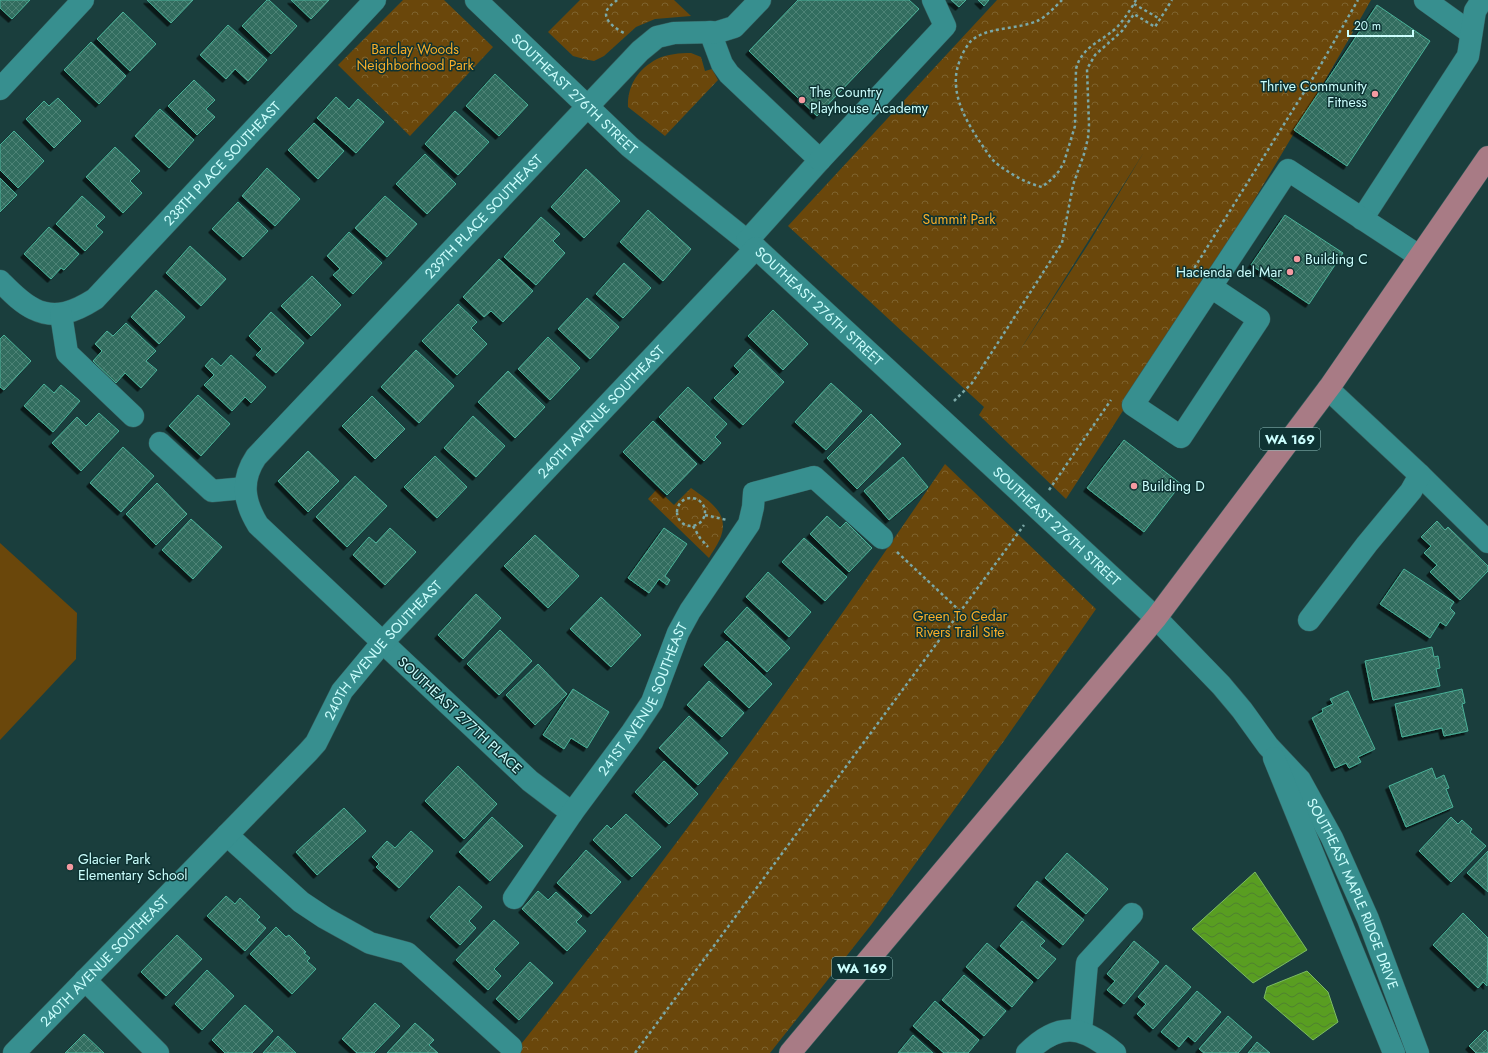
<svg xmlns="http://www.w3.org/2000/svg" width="1488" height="1053" font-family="Jost,sans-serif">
  <defs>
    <pattern id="park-crowns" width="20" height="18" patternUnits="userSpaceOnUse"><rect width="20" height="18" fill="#6a470b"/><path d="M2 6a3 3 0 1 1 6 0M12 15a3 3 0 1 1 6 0" fill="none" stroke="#7e632f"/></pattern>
    <pattern id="water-waves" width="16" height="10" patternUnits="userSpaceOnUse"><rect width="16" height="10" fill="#599e21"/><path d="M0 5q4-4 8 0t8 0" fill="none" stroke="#4f8130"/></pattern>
    <pattern id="building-cross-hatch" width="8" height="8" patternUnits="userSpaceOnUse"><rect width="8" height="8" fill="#306d5e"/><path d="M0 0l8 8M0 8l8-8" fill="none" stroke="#4d8376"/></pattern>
    <filter id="shadow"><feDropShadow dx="-3.5" dy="3.5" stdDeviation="0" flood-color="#0009"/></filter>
  </defs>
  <rect width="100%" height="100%" fill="#1a3e3d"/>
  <path fill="url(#park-crowns)" fill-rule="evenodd" d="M 403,0 L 444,0 L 493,47 L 410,136 L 338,65 Z
    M 580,0 L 674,0 L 691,16 L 655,19 L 636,27 L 604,56 L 594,61 L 584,59 L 573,56 L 548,32 Z
    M 997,0 L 1371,0 C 1275,170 1173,335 1066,499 L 979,415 L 984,407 L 788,226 ZM 1144,152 L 1089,243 L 1015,358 Z
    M 691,53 L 701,57 L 705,71 L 712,69 L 718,80 L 665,136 L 628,107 C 627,86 638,69 657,59 C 667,54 680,53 691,53 Z
    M 945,464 L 1096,609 L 1006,738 L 871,925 L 770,1053 L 514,1053 C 666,863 808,666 945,464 Z
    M 691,488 C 709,501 731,513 720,539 C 717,546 712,552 709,558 L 648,499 L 657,489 L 674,505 Z"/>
  <path fill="#6a470b" d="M 0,543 L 77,613 L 76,659 L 0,740 Z"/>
  <path fill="url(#water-waves)" stroke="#7bbb63" d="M 1255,872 L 1307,950 L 1253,983 L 1192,929 Z
    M 1307,971 L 1328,992 L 1338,1022 L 1313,1040 L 1264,998 L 1267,987 Z"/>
  <path fill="url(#building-cross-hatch)" stroke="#4ab299" filter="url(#shadow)" d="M 0,0 L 30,0 L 12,19 L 0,8 Z
    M 147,0 L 193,0 L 171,23 Z
    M 267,0 L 269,0 L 297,26 L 271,54 L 242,26 Z
    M 291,0 L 329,0 L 311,19 Z
    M 798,0 L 909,0 L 919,9 L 817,116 L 749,51 Z
    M 951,0 L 966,0 L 959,7 Z
    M 978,0 L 989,0 L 984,6 Z
    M 1377,5 L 1430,41 L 1347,166 L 1294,130 Z
    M 123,12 L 156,44 L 130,71 L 97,39 Z
    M 228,25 L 267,60 L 248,81 L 235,69 L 226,79 L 200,55 Z
    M 91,42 L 126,76 L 99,104 L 64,70 Z
    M 495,74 L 528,105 L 499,136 L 466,106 Z
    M 194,80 L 215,100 L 206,109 L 215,117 L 197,135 L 168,106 Z
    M 336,97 L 349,109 L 358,99 L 384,122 L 356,153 L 317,118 Z
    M 58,98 L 81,121 L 54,148 L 26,119 L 44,101 L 49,106 Z
    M 160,109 L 194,140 L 169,168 L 135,136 Z
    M 455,111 L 489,142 L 458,175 L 425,144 Z
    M 314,123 L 344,151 L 318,179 L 288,150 Z
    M 14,131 L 44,161 L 18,188 L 0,170 L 0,145 Z
    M 115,147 L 140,171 L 130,181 L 142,193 L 123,213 L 86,177 Z
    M 425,154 L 456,184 L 427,214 L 396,184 Z
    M 267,168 L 300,199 L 275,226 L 242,196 Z
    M 586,169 L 620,201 L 584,238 L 551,207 Z
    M 0,178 L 17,195 L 0,212 Z
    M 82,196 L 105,217 L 96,226 L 103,232 L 85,251 L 56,224 Z
    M 385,196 L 417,224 L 387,257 L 355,228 Z
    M 238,202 L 268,231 L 243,257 L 212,229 Z
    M 648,210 L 691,249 L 663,281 L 620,242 Z
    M 1285,215 L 1343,253 L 1309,304 L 1251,265 Z
    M 541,217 L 560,234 L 553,241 L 565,253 L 536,285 L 504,257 Z
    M 49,227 L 79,254 L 64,270 L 61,268 L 51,279 L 24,254 Z
    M 349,232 L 382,263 L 353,294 L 333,275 L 340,269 L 327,256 Z
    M 190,246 L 226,279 L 201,306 L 166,273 Z
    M 499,259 L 533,291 L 503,322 L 491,311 L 484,317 L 463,297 Z
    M 624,263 L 651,288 L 623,318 L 596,294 Z
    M 312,276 L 341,305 L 311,336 L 281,306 Z
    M 156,290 L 185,317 L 159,344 L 131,317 Z
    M 587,298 L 619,327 L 590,359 L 558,329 Z
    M 458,304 L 477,322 L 471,328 L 487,344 L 457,375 L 422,341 Z
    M 773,310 L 808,344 L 783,370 L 748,336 Z
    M 271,312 L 304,343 L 276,373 L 256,355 L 262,349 L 249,336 Z
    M 126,323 L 156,351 L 146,361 L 157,370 L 141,388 L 125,373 L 116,383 L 93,361 L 102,351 L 95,344 L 107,331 L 113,336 Z
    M 4,335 L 31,361 L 4,390 L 0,387 L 0,339 Z
    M 548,337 L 580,368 L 550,400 L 518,369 Z
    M 750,349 L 784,382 L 743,425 L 714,398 L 740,372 L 734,366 Z
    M 416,350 L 454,386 L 419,423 L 381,387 Z
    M 231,355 L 266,387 L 251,403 L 245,397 L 232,411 L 204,385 L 214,375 L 205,366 L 212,358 L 221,366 Z
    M 508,371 L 545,407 L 515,438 L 478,402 Z
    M 831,383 L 862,411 L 826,450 L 795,422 Z
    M 44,384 L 54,393 L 61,385 L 80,401 L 53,432 L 24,406 Z
    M 688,387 L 727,424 L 715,437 L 721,443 L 704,461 L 659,417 Z
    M 198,395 L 230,424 L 201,456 L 169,426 Z
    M 372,396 L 405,429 L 375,459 L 342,426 Z
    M 99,413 L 119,431 L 81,471 L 52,443 L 77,417 L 86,426 Z
    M 871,414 L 901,444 L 857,489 L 827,458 Z
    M 473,416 L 505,446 L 476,477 L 444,448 Z
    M 653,421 L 697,464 L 667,495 L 623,452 Z
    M 1124,440 L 1181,484 L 1144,532 L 1087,488 Z
    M 123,447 L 154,476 L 121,512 L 90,483 Z
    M 308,451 L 339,481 L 308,512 L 278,481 Z
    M 435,456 L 467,487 L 437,518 L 404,487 Z
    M 903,457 L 928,487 L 889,520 L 864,491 Z
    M 355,476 L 387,506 L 347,547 L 316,517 Z
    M 157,483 L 187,514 L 156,545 L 126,514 Z
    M 827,516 L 840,528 L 846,522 L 872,548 L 849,572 L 810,534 Z
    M 191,519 L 222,547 L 193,579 L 162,550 Z
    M 1437,521 L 1445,530 L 1448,527 L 1488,566 L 1488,571 L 1460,600 L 1430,572 L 1437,565 L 1424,553 L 1431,546 L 1421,537 Z
    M 390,528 L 416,552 L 385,585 L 353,555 L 369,537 L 376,543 Z
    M 664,528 L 687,544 L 665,576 L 670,580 L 667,585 L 659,579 L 649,593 L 628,578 Z
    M 535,535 L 579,576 L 548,608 L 504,566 Z
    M 804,538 L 847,577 L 825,601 L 782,562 Z
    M 1404,569 L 1454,602 L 1450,608 L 1455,613 L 1446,626 L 1440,622 L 1430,638 L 1380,604 Z
    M 768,572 L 811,612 L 789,637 L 746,597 Z
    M 476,594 L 501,618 L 463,659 L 438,635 Z
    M 601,597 L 641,635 L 611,667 L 570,629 Z
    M 747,607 L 790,648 L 767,672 L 724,632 Z
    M 500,630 L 532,661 L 499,695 L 467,664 Z
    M 727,641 L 772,684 L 749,708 L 704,665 Z
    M 1432,647 L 1434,657 L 1438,656 L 1440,668 L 1436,669 L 1440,686 L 1373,700 L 1365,661 Z
    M 538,664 L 567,694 L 535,725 L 506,695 Z
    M 709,681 L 744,713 L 722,737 L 687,705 Z
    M 573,689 L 609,712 L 587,748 L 571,738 L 564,749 L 543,735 Z
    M 1462,689 L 1465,703 L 1462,704 L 1468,731 L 1444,736 L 1442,728 L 1402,737 L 1395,704 Z
    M 1348,691 L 1375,749 L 1358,757 L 1361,762 L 1349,768 L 1346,763 L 1335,768 L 1312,718 L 1323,712 L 1322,709 L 1333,704 L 1330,699 Z
    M 689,716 L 728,753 L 698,785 L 659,748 Z
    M 664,761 L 698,794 L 669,824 L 635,792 Z
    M 458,766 L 497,804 L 464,839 L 425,801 Z
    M 1432,768 L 1436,779 L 1444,775 L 1449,788 L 1446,789 L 1453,807 L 1406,827 L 1389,786 Z
    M 344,808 L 366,831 L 317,875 L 296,852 Z
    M 626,814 L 661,847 L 632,877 L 593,840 L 607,825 L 611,829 Z
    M 492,817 L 523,846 L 490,881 L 459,852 Z
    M 1451,817 L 1458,824 L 1462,820 L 1472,829 L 1470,832 L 1486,846 L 1451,882 L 1419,851 Z
    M 411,831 L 433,851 L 399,888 L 376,867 L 379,864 L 372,857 L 387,841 L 395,848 Z
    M 586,850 L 621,882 L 591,914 L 557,883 Z
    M 1488,851 L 1488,892 L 1467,873 Z
    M 1067,853 L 1108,889 L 1086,914 L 1045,878 Z
    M 1037,881 L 1084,920 L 1063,945 L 1017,906 Z
    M 459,886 L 482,907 L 469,921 L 476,928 L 460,945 L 430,917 Z
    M 538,891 L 548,900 L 556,892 L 582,916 L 576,922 L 586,931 L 567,951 L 522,909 Z
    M 226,896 L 235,904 L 240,898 L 260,917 L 257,920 L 266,928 L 245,951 L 207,916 Z
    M 1463,913 L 1488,938 L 1487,986 L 1483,982 L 1478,988 L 1433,945 Z
    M 494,920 L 519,943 L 494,969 L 501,976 L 488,990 L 456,960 Z
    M 1022,921 L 1045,941 L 1040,946 L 1056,959 L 1038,979 L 1000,946 Z
    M 276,927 L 286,937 L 289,935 L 306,952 L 304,953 L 310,958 L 307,961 L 316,969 L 292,994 L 250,954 Z
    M 177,935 L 202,959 L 166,996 L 141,972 Z
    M 1134,941 L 1159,962 L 1124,1004 L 1107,990 L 1115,981 L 1107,974 Z
    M 987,943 L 1033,982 L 1012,1007 L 966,967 Z
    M 530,962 L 553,983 L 519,1020 L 496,999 Z
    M 1166,965 L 1191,987 L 1153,1029 L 1137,1014 L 1146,1004 L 1138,997 Z
    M 207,970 L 234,996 L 202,1030 L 175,1004 Z
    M 964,975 L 1006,1011 L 984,1036 L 942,1000 Z
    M 1197,991 L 1221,1012 L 1195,1042 L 1188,1036 L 1179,1047 L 1161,1032 Z
    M 935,1001 L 979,1040 L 968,1053 L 944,1053 L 913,1026 Z
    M 375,1003 L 400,1026 L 374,1053 L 357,1053 L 342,1039 Z
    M 245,1005 L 273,1031 L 252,1053 L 225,1053 L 212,1040 Z
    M 1228,1016 L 1252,1037 L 1238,1053 L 1204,1053 L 1199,1049 Z
    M 415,1023 L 434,1040 L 429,1045 L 438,1053 L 387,1053 Z
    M 1485,1030 L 1488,1033 L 1488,1053 L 1476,1053 L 1469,1046 Z
    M 84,1034 L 104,1053 L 65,1053 Z
    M 913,1035 L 933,1053 L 898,1053 Z
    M 278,1036 L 296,1053 L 263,1053 Z
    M 1257,1042 L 1270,1053 L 1248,1053 Z"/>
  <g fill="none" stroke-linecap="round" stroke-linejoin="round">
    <defs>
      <g id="minor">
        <path id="s1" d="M 476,0 L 630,147 L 756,248 L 1156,618 L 1221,685 L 1242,710 L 1268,746 L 1300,780 L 1332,838 L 1368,919 L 1418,1053"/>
        <path d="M 1425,0 L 1471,33"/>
        <path d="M 710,32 L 722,64 L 729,74 L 820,160 L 747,241"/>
        <path d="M 0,89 L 83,0"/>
        <path d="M 820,160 L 945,26 L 933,0"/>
        <path d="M 1362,219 L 1468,56 L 1475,11 L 1482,0"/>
        <path id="s2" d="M 0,281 C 10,291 21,303 34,309 C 56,320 76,311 95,299 L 375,0"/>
        <path d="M 1211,287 L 1259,319 L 1181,437 L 1133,405 L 1288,170 L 1419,256"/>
        <path d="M 61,314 L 67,353 L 133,416"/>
        <path d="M 160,443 L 212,491 L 245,488"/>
        <path d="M 1420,475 L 1488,542"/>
        <path d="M 1309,620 L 1367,544 L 1411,491 L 1420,475 L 1328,389"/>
        <path d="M 1274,758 L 1394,1053"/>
        <path id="s3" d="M 572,813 L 530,781 L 258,525 C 244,502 240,481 256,457 L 640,51 L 657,37 L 674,33 L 718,32 L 734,27 L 760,0"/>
        <path d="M 227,835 L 301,902 L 325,918 L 370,943 L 407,953 L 511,1047"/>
        <path id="s4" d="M 514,898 L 572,813 L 632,732 L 652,702 L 678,633 L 690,611 L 749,524 L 753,507 L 754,493 L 814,477 L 882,538"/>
        <path d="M 85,980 L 158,1053"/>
        <path d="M 1081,1031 L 1087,963 L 1132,914"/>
        <path id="s5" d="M 14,1053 L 308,752 L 316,743 L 342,691 L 382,643 L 756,248"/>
        <path d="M 1027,1053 C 1059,1021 1082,1025 1115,1053"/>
      </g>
      <path id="major" d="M 790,1053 L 1156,618 L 1331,385 L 1488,157"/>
    </defs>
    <use href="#minor" stroke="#355d5c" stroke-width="23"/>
    <use href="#major" stroke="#355d5c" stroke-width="23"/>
    <path stroke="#7ba8a7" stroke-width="2.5" stroke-dasharray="3 3" stroke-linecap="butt" d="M 617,0 C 614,3 609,6 607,10 C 602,21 618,30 626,34
      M 1062,0 C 1056,6 1045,18 1037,21 C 1017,30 986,26 970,42 C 966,47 962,54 960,60 C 948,89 964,118 980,142 C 985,149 990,158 996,163 C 1010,174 1026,183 1042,187 L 1052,179 L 1059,171 L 1064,162 L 1075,126 L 1076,69 C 1082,45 1104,41 1118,26 C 1125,18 1131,9 1136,0
      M 1134,4 L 1160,19
      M 1188,278 L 1316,73 L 1358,0
      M 954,401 L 972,383 L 1062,243 L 1073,185 L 1084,154 L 1088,138 L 1089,125 L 1087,69 L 1095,55 L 1122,31 L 1134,14 L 1155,27 L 1172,0
      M 1049,490 L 1111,400
      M677 512a14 14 0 1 1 28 0a14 14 0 1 1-28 0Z
      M 705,515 L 727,520
      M 693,526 L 700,538 L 708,547
      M 897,552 L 960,611
      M 635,1053 L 1024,525"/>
    <use href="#minor" stroke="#378f8f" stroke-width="22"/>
    <use href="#major" stroke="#a87b85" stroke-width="22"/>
  </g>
  <g fill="#f49aa1" stroke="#0e3333" stroke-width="1.5">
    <circle cx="1375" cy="94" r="4"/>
    <circle cx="802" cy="100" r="4"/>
    <circle cx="1297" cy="259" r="4"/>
    <circle cx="1290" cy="272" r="4"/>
    <circle cx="1134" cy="486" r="4"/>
    <circle cx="70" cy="867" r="4"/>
  </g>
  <g text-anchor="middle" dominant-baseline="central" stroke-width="3" stroke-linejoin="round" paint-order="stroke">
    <g fill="#0e3333" stroke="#92c1c0" stroke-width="1">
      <rect x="1260" y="428" width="60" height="22" rx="3"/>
      <rect x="832" y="957" width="60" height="22" rx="3"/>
    </g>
    <g font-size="13" font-weight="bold" fill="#cbfefd">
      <text x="1290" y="439">WA 169</text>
      <text x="862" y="968">WA 169</text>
    </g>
    <g font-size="14" fill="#f9ad28" stroke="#0e3333">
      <text x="415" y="49">Barclay Woods<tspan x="415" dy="16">Neighborhood Park</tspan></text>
      <text x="959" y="219">Summit Park</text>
      <text x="960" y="616">Green To Cedar<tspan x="960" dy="16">Rivers Trail Site</tspan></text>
    </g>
    <g font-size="14" fill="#cbfefd" stroke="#0e3333" text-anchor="start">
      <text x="1367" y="86" text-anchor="end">Thrive Community<tspan x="1367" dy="16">Fitness</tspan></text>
      <text x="810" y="92">The Country<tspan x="810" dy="16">Playhouse Academy</tspan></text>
      <text x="1305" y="259">Building C</text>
      <text x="1282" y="272" text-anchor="end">Hacienda del Mar</text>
      <text x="1142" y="486">Building D</text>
      <text x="78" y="859">Glacier Park<tspan x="78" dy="16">Elementary School</tspan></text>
    </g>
    <g font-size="14" fill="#cbfefd" stroke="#0e3333">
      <text stroke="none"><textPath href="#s1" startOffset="136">SOUTHEAST 276TH STREET</textPath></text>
      <text stroke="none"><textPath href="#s2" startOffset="295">238TH PLACE SOUTHEAST</textPath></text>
      <text stroke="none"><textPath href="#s3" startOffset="830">239TH PLACE SOUTHEAST</textPath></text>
      <text stroke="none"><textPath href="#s1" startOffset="460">SOUTHEAST 276TH STREET</textPath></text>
      <text stroke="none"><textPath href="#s5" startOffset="872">240TH AVENUE SOUTHEAST</textPath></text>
      <text stroke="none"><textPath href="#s1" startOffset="784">SOUTHEAST 276TH STREET</textPath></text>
      <text stroke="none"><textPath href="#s5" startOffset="548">240TH AVENUE SOUTHEAST</textPath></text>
      <text stroke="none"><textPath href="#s4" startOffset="238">241ST AVENUE SOUTHEAST</textPath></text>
      <text transform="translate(460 715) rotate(43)">SOUTHEAST 277TH PLACE</text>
      <text stroke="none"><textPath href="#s1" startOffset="1262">SOUTHEAST MAPLE RIDGE DRIVE</textPath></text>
      <text stroke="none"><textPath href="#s5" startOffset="129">240TH AVENUE SOUTHEAST</textPath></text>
    </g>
  </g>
  <path d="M1348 30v6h65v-6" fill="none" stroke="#cbfefd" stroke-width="2"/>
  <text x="1354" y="30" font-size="12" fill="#cbfefd" stroke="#0e3333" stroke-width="3" paint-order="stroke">20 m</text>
</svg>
